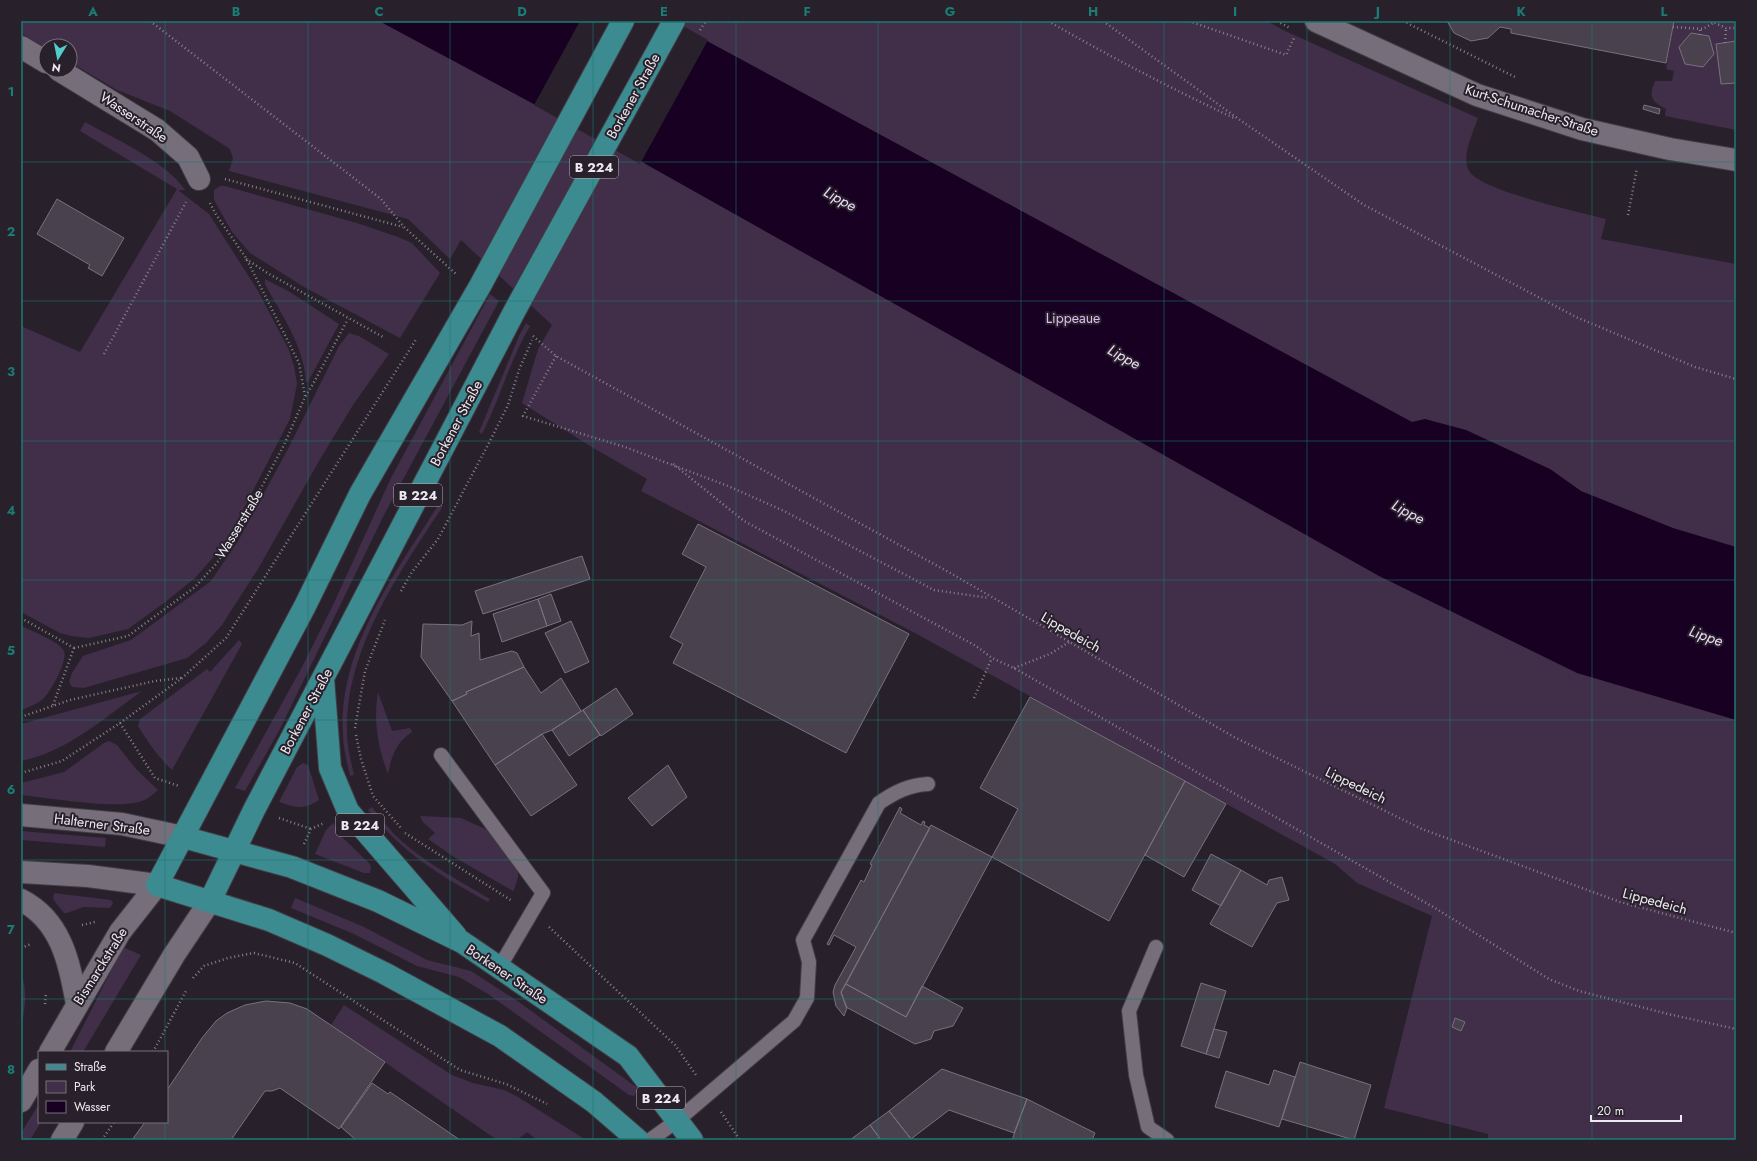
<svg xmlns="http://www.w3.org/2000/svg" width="1757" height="1161" font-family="Jost,sans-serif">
  <rect width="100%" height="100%" fill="#28212b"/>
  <path fill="#412e49" d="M 21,21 L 1267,21 L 1283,30 L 1478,118 C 1473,133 1461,156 1469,171 C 1481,191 1580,212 1606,219 L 1601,239 L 1736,264 L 1736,1140 L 1488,1140 L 1488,1134 L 1384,1108 L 1432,916 L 1357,883 L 1335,864 L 1185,781 L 913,632 L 641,491 L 647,479 L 590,446 L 522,403 L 538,349 L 552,325 L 461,240 L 450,259 L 408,219 L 229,171 L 233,159 L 230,149 L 170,111 L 117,90 L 70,62 L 70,46 L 46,46 L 46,48 L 21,33 Z
    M 1674,21 L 1736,21 L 1736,130 L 1665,116 L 1666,109 C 1652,102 1648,97 1655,81 L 1672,81 L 1674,71 L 1666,69 Z
    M 85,122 C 115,139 167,162 185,190 L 178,190 L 209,214 L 258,291 L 289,350 L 294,366 L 297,384 L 290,419 L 226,543 L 195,578 L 164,603 L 128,629 L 89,638 L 71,636 L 60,633 L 21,612 L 21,326 L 80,352 L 177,189 L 80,131 Z
    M 220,186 L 225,186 L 357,223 L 398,237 L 412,243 L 440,273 L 400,338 L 304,287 L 250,253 L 232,232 L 214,200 L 214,190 Z
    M 265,279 L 290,292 L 339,324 L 308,382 L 306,382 C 304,346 282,316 265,284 Z
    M 490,294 L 499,301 L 384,515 L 279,731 L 245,791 L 235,788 L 302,667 L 333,605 L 391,478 Z
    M 526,323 L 530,326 C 510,360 500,399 482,434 L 479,432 L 519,336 Z
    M 349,333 L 359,336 L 389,354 L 353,405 L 319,461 L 258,569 L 222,625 L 206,643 L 187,658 L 84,688 L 72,687 L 69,682 L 72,673 L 83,656 L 131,640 L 211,581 L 238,541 L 289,447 L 339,346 Z
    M 439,504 L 443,506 C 399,573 345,650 347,733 C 347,747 351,761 354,775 L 350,776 C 347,762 343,748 343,734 C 338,649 396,572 439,504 Z
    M 21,626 C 30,630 60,642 64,651 C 68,660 51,692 43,699 C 37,704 29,707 21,710 Z
    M 239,640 L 242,644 L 172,770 C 158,757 148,742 138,726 L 140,719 L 207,669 L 210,672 Z
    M 142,691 C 104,718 67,752 21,761 L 21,724 Z
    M 378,692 L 392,731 L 410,728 L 412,732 C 397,741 391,757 388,774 C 378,748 373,720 378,692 Z
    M 109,741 L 117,745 L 136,769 L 158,790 C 152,795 147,800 139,802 C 109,809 53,798 21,795 L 21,783 L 64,772 L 104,743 Z
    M 303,763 L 308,765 L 319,800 C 303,810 297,808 279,802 L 297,767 Z
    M 372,807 C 379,816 386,825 393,833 C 421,861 457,879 490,899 L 488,902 C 439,875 404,854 368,810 Z
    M 420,816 L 461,818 L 492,832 L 518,866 L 518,877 L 514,890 L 513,891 L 454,857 L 428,839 L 435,833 L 423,822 Z
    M 333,823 L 342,837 L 370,864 L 371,867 L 370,873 L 364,873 L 315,854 L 326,830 Z
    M 21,831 L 106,838 L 105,847 L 21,840 Z
    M 54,893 L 111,900 L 113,903 L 110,908 L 84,907 L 67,913 L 64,913 L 53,899 Z
    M 295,898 L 362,926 L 427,960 L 471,971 L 516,1000 L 639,1089 L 634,1096 L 629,1095 L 488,994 L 459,977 L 417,966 L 354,934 L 291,908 Z
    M 123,947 L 141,955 L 83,1052 L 70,1052 Z
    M 21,973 C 28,991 25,1009 21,1028 Z
    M 344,1005 L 452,1075 L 473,1083 L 504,1090 L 518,1097 L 586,1140 L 537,1140 L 527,1132 L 517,1140 L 497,1140 L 331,1025 Z
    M 39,1104 L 39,1122 L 41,1122 L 30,1140 L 21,1140 L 21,1133 Z"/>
  <path fill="#170022" d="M 379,21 L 670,21 L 1412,422 L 1425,419 L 1466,430 L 1550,469 L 1581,491 L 1673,528 L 1736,547 L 1736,720 L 1577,673 L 1379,576 L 642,162 Z"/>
  <path fill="#28212b" d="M 580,21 L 674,21 L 708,40 L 640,164 L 534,105 Z"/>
  <path fill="#49414d" stroke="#79717d" d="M 1447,21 L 1674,21 L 1666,63 L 1511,33 L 1511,29 L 1500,27 L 1488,38 L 1471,41 L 1454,33 Z
    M 1691,33 L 1709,36 L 1714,54 L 1703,67 L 1685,64 L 1679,47 Z
    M 1736,41 L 1736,83 L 1721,84 L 1716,44 Z
    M 1644,105 L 1660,109 L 1659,114 L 1643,109 Z
    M 57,199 L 124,238 L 102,276 L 88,268 L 90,265 L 37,234 Z
    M 698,524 L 909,634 L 846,753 L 673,663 L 683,644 L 670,637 L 706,567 L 682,554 Z
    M 582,556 L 590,579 L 483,614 L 475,591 Z
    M 551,594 L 561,621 L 547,626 L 538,599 Z
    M 538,599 L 547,626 L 502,642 L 493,614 Z
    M 472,621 L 471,636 L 479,633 L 480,660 L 512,651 L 517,653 L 524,667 L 466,692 L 467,694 L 452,701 L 421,657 L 423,624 L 462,625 Z
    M 571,621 L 589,662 L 565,673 L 545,633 Z
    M 524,667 L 541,693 L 561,678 L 581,711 L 552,730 L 542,734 L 495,765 L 452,701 L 467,694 L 466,692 Z
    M 616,688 L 633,714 L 601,736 L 583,710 Z
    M 1030,697 L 1185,781 L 1109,921 L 992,857 L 1018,809 L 980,788 Z
    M 583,710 L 600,735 L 569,756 L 552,730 Z
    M 542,734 L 577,785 L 531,816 L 495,765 Z
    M 668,765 L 687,797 L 652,826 L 628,798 Z
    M 1185,781 L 1226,804 L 1184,877 L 1145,855 Z
    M 900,807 L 902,809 L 900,813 L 921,825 L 923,821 L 925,822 L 924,825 L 930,828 L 841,992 L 847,1008 L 844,1016 L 836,1006 L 833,992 L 835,985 L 856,947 L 834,935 L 829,945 L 827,944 L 861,880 L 864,882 L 872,865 L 870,864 Z
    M 931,825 L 992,857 L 906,1017 L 846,984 Z
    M 1211,854 L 1241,870 L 1221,906 L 1192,890 Z
    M 1241,870 L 1267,885 L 1269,880 L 1282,877 L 1289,900 L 1277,903 L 1252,947 L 1210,924 Z
    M 1201,983 L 1226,991 L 1206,1054 L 1181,1046 Z
    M 846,984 L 906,1017 L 922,986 L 963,1008 L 953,1026 L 934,1031 L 931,1039 L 915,1044 L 846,1007 L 841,992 Z
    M 266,1001 L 290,1003 L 307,1009 L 385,1062 L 339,1129 L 280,1088 L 272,1091 L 265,1091 L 231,1140 L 132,1140 L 145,1122 L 167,1122 L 167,1090 L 202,1038 L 216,1021 L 227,1013 L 245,1005 Z
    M 1455,1018 L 1465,1022 L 1461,1031 L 1452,1027 Z
    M 1214,1029 L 1227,1032 L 1219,1058 L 1206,1054 Z
    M 1300,1062 L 1371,1085 L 1354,1140 L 1282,1119 Z
    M 942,1069 L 1027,1099 L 1014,1133 L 949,1110 L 911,1139 L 889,1111 Z
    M 1274,1070 L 1295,1077 L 1279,1127 L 1215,1107 L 1226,1071 L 1269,1085 Z
    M 372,1083 L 388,1094 L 390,1092 L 460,1140 L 356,1140 L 341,1127 Z
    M 1027,1099 L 1095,1133 L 1092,1140 L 1012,1140 Z
    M 889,1111 L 911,1139 L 910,1140 L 881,1140 L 870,1125 Z
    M 870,1125 L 881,1140 L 850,1140 Z"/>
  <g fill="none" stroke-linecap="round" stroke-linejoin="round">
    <defs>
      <path id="lane" d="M 441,755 L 543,893 L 499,968
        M 1156,947 L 1129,1011 L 1136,1075 L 1148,1127 L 1167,1140
        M 650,1140 L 678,1120 L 794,1021 L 807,998 L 809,962 L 803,940 L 879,803 C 895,792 909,785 928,784"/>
      <path id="street" d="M 1316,21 L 1477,95 L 1582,129 L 1670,149 L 1736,160
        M 21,47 L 46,62
        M 59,70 L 157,130 L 188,157 L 199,179"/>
      <path id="secondary" d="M 21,815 L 122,824 L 183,837
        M 21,872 L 88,876 L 157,885
        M 21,900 C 62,921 69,963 77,1004
        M 50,1052 L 120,932 L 157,885
        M 116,1052 L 174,955 L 210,901
        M 21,1101 L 39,1070
        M 62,1140 L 73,1122"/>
      <path id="primary" d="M 623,21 L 480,286 L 360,494 L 305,606 L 157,885 L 269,920 L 327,945 L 384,973 L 500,1036 L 594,1102 L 638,1140
        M 323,678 L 330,768 L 348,811 L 456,936
        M 183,837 L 292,867 L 378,901 L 462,942 L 628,1056 L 692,1140
        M 210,901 L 254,810 L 514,312 L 674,21"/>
    </defs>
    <use href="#lane" stroke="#423c44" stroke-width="16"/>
    <use href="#street" stroke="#423c44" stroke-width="24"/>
    <use href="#secondary" stroke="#423c44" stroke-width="24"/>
    <use href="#primary" stroke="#423c44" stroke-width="24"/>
    <path stroke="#88828b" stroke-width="2.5" stroke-dasharray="1 3" stroke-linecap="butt" d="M 150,21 L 381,199 L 404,227 L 456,274
      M 1048,21 C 1109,56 1170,88 1234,118
      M 1103,21 L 1240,120 L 1364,205 L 1576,317 L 1695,367 L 1736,379
      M 1189,21 L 1286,55 L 1295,36
      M 1277,21 L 1290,28
      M 1403,21 L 1515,77
      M 1711,21 L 1726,28 L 1736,28
      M 1673,27 L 1703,29 L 1713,23
      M 700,30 L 706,21
      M 1700,35 L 1700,29
      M 1725,43 L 1726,28
      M 225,179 L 403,227
      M 210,203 L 215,213 L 246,258 L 299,363 L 305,396
      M 1628,215 L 1637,168
      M 246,259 L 269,274 L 383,337
      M 533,336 L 556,356 L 952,574 L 1234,737 L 1422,829 L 1620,902 L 1736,933
      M 104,354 L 186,202
      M 556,356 L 523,416 L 625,447 L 728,486 L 784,511 L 934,590 L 989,598
      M 673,464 L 744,521 L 976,646 L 992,658 L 1014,668 L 1435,908 L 1549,979 L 1579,991 L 1668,1014 L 1736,1029
      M 401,591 L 412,572 L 438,539 L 490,441 L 508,405 L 519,370 L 532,340
      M 21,618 L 74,648
      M 74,648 L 128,636 L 195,587 L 216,564 L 232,542 L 284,445 L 305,397 L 313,384 L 348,319
      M 1014,668 L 1050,654 L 1069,642
      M 974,698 L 992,658
      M 53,705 L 74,648
      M 21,717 L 70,700 L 155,681 L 181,678
      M 120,723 L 155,778 L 179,786
      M 355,728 L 365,671 L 385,620
      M 356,735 L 361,759 L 373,796 L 401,828
      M 21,773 L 62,761 L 120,723 L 182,678 L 226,638 L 417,338
      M 279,818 L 311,829
      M 405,833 L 512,901
      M 304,844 L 311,829 L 324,823
      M 82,925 L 95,922
      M 549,927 L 675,1045 L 696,1075
      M 21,948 L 31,944
      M 193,978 L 204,966 L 228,958 L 254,953 L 295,963 L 460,1070 L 506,1084 L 547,1104
      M 45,1004 L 46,993
      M 153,1052 L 186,991
      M 721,1112 L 740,1140
      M 102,1140 L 114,1122"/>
    <use href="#lane" stroke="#766e7a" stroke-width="14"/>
    <use href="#street" stroke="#766e7a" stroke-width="22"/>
    <use href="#secondary" stroke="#766e7a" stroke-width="22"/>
    <use href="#primary" stroke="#3c8b90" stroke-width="22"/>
  </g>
  <path fill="none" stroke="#1a7c74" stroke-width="1" stroke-opacity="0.55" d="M 165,21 L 165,1052M 308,21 L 308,1140M 450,21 L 450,1140M 593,21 L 593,1140M 736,21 L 736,1140M 878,21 L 878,1140M 1021,21 L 1021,1140M 1164,21 L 1164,1140M 1307,21 L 1307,1140M 1450,21 L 1450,1140M 1592,21 L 1592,1140M 21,162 L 1736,162M 21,301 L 1736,301M 21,441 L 1736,441M 21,580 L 1736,580M 21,720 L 1736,720M 21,860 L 1736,860M 21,999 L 1736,999M 165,1122 L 165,1140"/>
  <g text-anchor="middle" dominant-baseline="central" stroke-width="4" stroke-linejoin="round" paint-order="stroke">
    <g fill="#28212b" stroke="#b3adb5" stroke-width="1">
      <rect x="570" y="156" width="48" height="22" rx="3"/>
      <rect x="394" y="484" width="48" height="22" rx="3"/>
      <rect x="336" y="814" width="48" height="22" rx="3"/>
      <rect x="637" y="1087" width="48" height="22" rx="3"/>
    </g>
    <g font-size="13" font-weight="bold" fill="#eee9f0">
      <text x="594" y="167">B 224</text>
      <text x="418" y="495">B 224</text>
      <text x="360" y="825">B 224</text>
      <text x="661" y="1098">B 224</text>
    </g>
    <g font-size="14" fill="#eee9f0" stroke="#28212b">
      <text transform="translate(633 96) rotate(-61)">Borkener Straße</text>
      <text transform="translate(1532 110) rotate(18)">Kurt-Schumacher-Straße</text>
      <text transform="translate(134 117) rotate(34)">Wasserstraße</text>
      <text transform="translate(456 423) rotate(-62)">Borkener Straße</text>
      <text transform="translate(239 524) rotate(-59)">Wasserstraße</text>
      <text transform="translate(1071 632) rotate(30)">Lippedeich</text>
      <text transform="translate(306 711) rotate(-62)">Borkener Straße</text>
      <text transform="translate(1356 785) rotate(26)">Lippedeich</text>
      <text transform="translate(102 824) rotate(7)">Halterner Straße</text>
      <text transform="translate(1655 901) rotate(15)">Lippedeich</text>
      <text transform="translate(100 966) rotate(-58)">Bismarckstraße</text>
      <text transform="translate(507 974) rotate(34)">Borkener Straße</text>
    </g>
    <g font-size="14" fill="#e2baf5" stroke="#28212b">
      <text x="1073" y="318">Lippeaue</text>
    </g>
    <g font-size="15" font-style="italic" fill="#edd9f7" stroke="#28212b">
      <text transform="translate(840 199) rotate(29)">Lippe</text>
      <text transform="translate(1124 357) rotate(29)">Lippe</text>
      <text transform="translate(1408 512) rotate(28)">Lippe</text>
      <text transform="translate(1706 636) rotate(19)">Lippe</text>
    </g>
  </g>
  <rect width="1757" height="1161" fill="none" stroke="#28212b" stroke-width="44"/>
  <rect x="38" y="1051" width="130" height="72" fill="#28212b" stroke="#77717a"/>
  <rect x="46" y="1064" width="20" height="6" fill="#3c8b90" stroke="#77717a"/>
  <text x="74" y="1071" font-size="12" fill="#eee9f0">Straße</text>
  <rect x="46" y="1081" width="20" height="12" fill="#412e49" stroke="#77717a"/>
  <text x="74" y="1091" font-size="12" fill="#eee9f0">Park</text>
  <rect x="46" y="1101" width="20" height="12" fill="#170022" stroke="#77717a"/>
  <text x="74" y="1111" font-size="12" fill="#eee9f0">Wasser</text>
  <g transform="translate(58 58) rotate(190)"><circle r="19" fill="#28212b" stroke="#77717a"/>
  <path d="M0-3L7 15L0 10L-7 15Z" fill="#52cdcc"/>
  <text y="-6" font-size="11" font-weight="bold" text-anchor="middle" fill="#eee9f0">N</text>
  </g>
  <path d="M1591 1115v6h90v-6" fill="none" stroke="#eee9f0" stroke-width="2"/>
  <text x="1597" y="1115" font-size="12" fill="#eee9f0" stroke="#28212b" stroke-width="3" paint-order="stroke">20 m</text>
  <rect x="22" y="22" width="1713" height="1117" fill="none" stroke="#1a7c74" stroke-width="1.5"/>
  <g font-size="13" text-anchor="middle" font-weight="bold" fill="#1a7c74">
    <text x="93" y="16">A</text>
    <text x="236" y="16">B</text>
    <text x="379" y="16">C</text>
    <text x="522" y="16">D</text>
    <text x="664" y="16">E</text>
    <text x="807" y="16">F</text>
    <text x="950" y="16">G</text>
    <text x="1093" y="16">H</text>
    <text x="1235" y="16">I</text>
    <text x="1378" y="16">J</text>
    <text x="1521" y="16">K</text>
    <text x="1664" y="16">L</text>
    <text x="11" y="96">1</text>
    <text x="11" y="236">2</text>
    <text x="11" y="376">3</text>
    <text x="11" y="515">4</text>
    <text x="11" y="655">5</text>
    <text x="11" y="794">6</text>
    <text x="11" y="934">7</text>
    <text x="11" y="1074">8</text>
  </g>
</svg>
